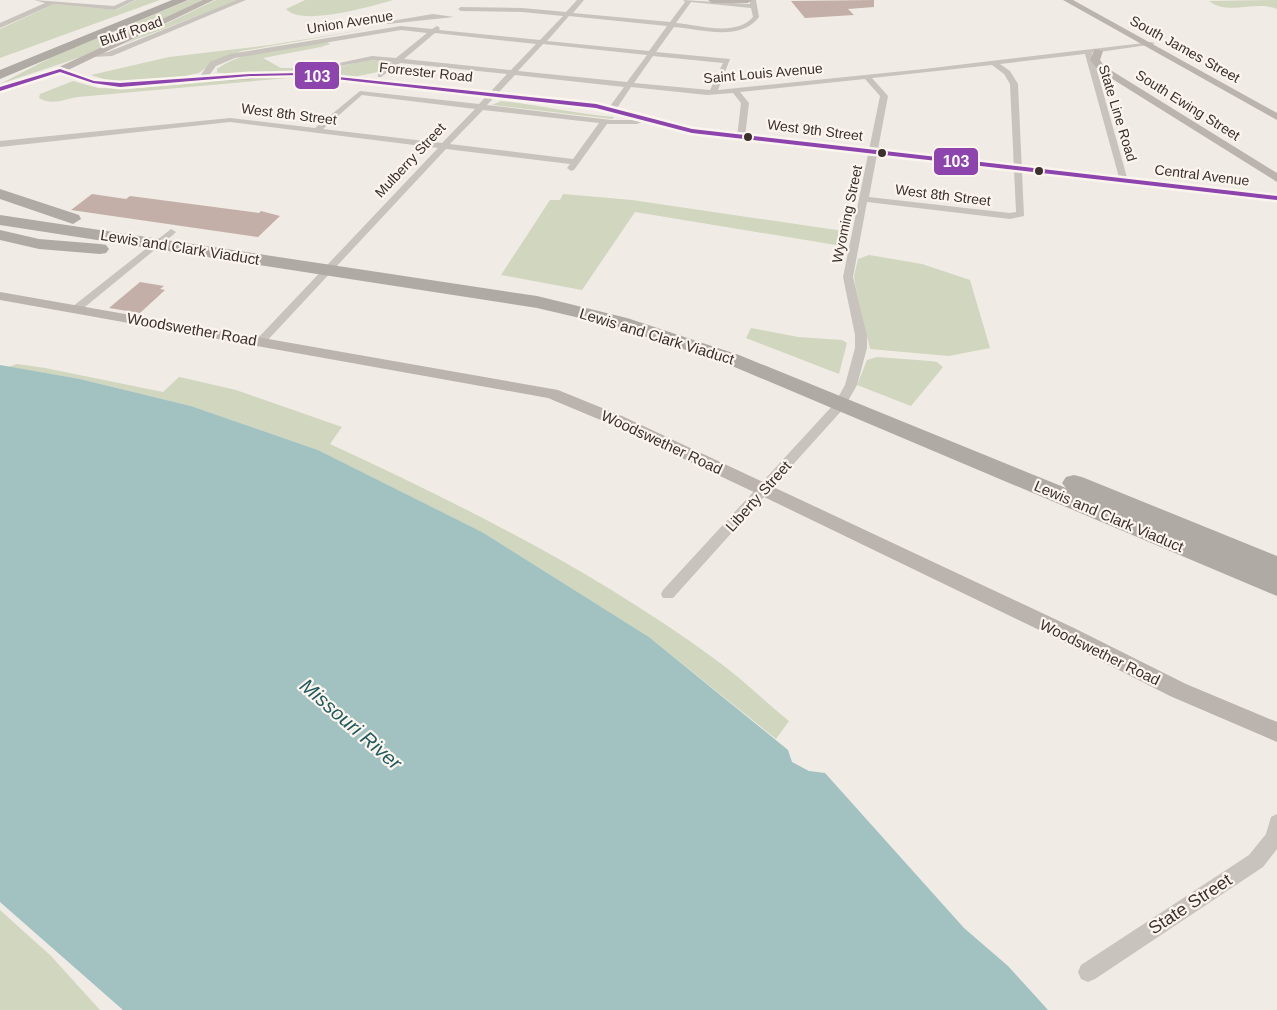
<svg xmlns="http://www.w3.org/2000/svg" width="1277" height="1010" font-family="Helvetica,sans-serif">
  <rect width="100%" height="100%" fill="#f0ebe5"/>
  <path fill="#d1d6bf" d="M 136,0 L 160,0 L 0,58 L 0,29 L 54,4 L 116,10 Z
    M 189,0 L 205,0 L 81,57 L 0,84 L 56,55 Z
    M 216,0 L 239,0 L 119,46 Z
    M 305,0 L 393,0 C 372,6 301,27 286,9 Z
    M 1275,0 L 1277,0 L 1277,9 C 1256,0 1228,16 1209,1 Z
    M 374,28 L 242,51 L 215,61 L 199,73 L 185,76 L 127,82 L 107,80 L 91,75 L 169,57 L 270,45 Z
    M 327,42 L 330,44 L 321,47 L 263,58 L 281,68 L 333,68 L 368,60 L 387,61 L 391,64 L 383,71 L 353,77 L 269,72 L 227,74 L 214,72 L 217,72 L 217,69 C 244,49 294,47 327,42 Z
    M 264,77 L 299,77 L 78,97 C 65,99 52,106 39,98 L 40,94 L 73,81 L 98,88 L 126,89 Z
    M 501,101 C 539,105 577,114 614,117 L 612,119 L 492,105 Z
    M 563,194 L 632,200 L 850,232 L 848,240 L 836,245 L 635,212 L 582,290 L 501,275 L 550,200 L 560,200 Z
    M 869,255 L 922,264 L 970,280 L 990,348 L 949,356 L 870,349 L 855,284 L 854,276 L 858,259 Z
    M 751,328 L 798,337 L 842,340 L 847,343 L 839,374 L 746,338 Z
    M 877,357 L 930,361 L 937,362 L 943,367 L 911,406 L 857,385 L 867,360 Z
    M 17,364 L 45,368 L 163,392 L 179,377 L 184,378 L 236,390 L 342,427 L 330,444 C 462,505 594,571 712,657 C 739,676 763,700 789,721 L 776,739 L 649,637 L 482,532 L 318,450 L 191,406 L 80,379 L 8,367 Z
    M 0,910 L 51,956 L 100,1010 L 0,1010 Z"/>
  <path fill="#a1c2c1" d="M 0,365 L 80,379 L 191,406 L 318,450 L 482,532 L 649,637 L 788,750 L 792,762 L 809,771 L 825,773 L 964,928 L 1008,966 L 1048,1010 L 123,1010 L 0,902 Z"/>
  <path fill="#c3afa7" d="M 874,0 L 874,7 L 848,9 L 854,15 L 805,18 L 791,1 Z
    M 92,194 L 126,199 L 130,196 L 259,213 L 261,211 L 280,216 L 258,237 L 71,210 Z
    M 140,282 L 164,286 L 160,289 L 165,290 L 140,313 L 109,308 Z"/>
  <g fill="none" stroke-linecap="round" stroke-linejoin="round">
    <path fill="#c9c3be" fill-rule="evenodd" d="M 34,0 L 114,6 L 127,0 L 135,0 L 115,10 L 54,4 L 0,28 L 0,23 L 45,3 Z
      M 237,0 L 246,0 L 112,56 L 92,57 L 88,55 L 108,52 Z
      M 577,0 L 584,0 L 573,13 L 670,22 L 685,2 L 683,0 L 750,4 L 750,0 L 756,0 L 759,17 C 741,42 700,29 674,27 L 656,52 L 730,59 L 718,90 L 924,69 L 1152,42 L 1155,44 L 1092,53 L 1128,181 L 1127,183 L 1120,181 L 1085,54 L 1000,64 L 1010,71 L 1018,84 L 1024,216 L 1010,219 L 867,202 L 853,277 L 867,335 L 867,348 L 857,385 L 844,408 L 673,598 L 663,598 L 661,594 L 663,590 L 835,403 L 845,385 L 855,348 L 855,335 L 843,277 L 880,96 L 865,79 L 740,92 L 749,103 L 745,137 L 741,139 L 737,137 L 741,103 L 733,93 L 707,95 L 631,87 L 615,111 L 612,111 L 608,109 L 624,87 L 515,75 L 487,105 L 611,120 L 636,120 L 645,117 L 649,119 L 637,124 L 607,124 L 574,170 L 571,171 L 567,168 L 570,164 L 446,149 L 265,343 L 257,343 L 257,339 L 438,148 L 230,122 L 0,147 L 0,141 L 230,118 L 315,128 L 360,91 L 479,104 L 507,74 L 400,63 L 381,77 L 378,77 L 378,73 L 392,62 L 372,60 L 334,67 L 330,65 L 372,56 L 396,58 L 427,33 L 401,30 L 235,58 L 216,66 L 205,81 L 198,79 L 210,62 L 230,54 L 401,26 L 432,29 L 437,26 L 440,28 L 439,30 L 540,40 L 563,16 L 522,12 L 461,11 L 458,9 L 461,7 L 522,8 L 566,12 ZM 691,2 L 751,8 L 753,17 C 736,37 699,25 676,23 ZM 569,16 L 667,26 L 649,51 L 547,41 ZM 435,33 L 536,44 L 511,70 L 404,59 ZM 543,44 L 647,55 L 627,82 L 518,71 ZM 653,56 L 723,63 L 710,90 L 634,83 ZM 992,65 L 1004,74 L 1010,84 L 1016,212 L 1010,213 L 869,197 L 888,96 L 872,78 ZM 362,95 L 475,109 L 442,143 L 323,129 ZM 483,110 L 599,123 L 573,159 L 450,144 Z
      M 433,14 L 454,17 L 388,24 L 385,22 Z
      M 171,229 L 176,232 L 174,234 L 80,311 L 72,311 L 72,307 Z
      M 1277,814 L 1277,849 L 1263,867 L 1095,979 L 1088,982 L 1081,979 L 1078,972 L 1081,965 L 1249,855 L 1266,834 L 1271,817 Z"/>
    <path fill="#bab3ae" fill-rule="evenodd" d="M 203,0 L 214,0 L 68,70 L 95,79 L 120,82 L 281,71 L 323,73 L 596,103 L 692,128 L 1277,194 L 1277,202 L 692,134 L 596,109 L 323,79 L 281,77 L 120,88 L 93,85 L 60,73 L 0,92 L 0,86 L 57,68 Z
      M 708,0 L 752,0 L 748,3 L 712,3 Z
      M 1063,0 L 1073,0 L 1277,113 L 1277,120 Z
      M 1095,49 L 1103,51 L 1100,60 L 1104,66 L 1277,173 L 1277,182 L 1098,70 L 1090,60 Z
      M 0,292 L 558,390 L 622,416 L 1074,628 L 1186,684 L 1277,722 L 1277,742 L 1170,696 L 1060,640 L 758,494 L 610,424 L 548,398 L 0,300 Z"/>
    <path fill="#afaaa4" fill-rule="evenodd" d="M 172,0 L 188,0 L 0,79 L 0,70 Z
      M 0,189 L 79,215 L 81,219 L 73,224 L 0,199 Z
      M 0,215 L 537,296 L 627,318 L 739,355 L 1066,488 L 1062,483 L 1066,477 L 1074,475 L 1082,477 L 1277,556 L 1277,596 L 725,363 L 614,326 L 537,308 L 0,225 Z
      M 0,230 L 39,239 L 100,244 L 106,245 L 109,249 L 106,253 L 100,254 L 39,249 L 0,240 Z"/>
    <defs>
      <path id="bus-1" d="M 60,69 L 94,81 L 120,83 L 250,74 L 300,73 L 596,104 L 692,129 L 1277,196 L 1277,200 L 692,133 L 596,108 L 300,75 L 250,76 L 120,87 L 93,83 L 60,72 L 0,91 L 0,87 Z"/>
    </defs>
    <use href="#bus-1" stroke="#fbf5ee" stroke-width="5"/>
    <use href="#bus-1" fill="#8e44ad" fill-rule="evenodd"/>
  </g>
  <g fill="#3b302b" stroke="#fbf5ee" stroke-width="2">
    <circle cx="748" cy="137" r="5"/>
    <circle cx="882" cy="153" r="5"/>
    <circle cx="1039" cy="171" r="5"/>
  </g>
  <g text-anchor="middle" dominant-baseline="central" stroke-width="4.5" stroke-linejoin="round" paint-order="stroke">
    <g font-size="14" fill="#3b302b" stroke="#fbf5ee">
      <text transform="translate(350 22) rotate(-9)">Union Avenue</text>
      <text transform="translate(131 31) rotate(-19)">Bluff Road</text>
      <text transform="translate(1185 49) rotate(29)">South James Street</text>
      <text transform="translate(426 72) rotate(6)">Forrester Road</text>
      <text transform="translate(763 73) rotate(-5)">Saint Louis Avenue</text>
      <text transform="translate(1188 105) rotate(32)">South Ewing Street</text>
      <text transform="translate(1118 113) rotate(73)">State Line Road</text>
      <text transform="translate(289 114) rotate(7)">West 8th Street</text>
      <text transform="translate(815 130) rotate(7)">West 9th Street</text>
      <text transform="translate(410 160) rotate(-47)">Mulberry Street</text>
      <text transform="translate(1202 175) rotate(7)">Central Avenue</text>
      <text transform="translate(943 195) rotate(7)">West 8th Street</text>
      <text transform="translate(847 214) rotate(-78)">Wyoming Street</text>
    </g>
    <g font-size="15" fill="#3b302b" stroke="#fbf5ee">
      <text transform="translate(180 247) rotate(9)">Lewis and Clark Viaduct</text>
      <text transform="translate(192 329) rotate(10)">Woodswether Road</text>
      <text transform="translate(657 336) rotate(17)">Lewis and Clark Viaduct</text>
      <text transform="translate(662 442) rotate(25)">Woodswether Road</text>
      <text transform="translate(758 496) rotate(-48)">Liberty Street</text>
      <text transform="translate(1109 516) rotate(23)">Lewis and Clark Viaduct</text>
      <text transform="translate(1100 652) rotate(26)">Woodswether Road</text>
    </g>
    <g font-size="18" fill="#3b302b" stroke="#fbf5ee">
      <text transform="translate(1190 904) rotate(-33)">State Street</text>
    </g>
    <g font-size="20" font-style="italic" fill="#1f5a5e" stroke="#fbf5ee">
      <text transform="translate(351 724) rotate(41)">Missouri River</text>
    </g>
  </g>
  <g stroke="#fbf5ee" stroke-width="2">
    <rect x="294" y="61" width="46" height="29" rx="6" fill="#8e44ad"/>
    <rect x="933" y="147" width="46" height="29" rx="6" fill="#8e44ad"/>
  </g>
  <g font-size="16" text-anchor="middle" font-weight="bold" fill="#fff">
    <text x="317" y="82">103</text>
    <text x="956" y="167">103</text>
  </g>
</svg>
